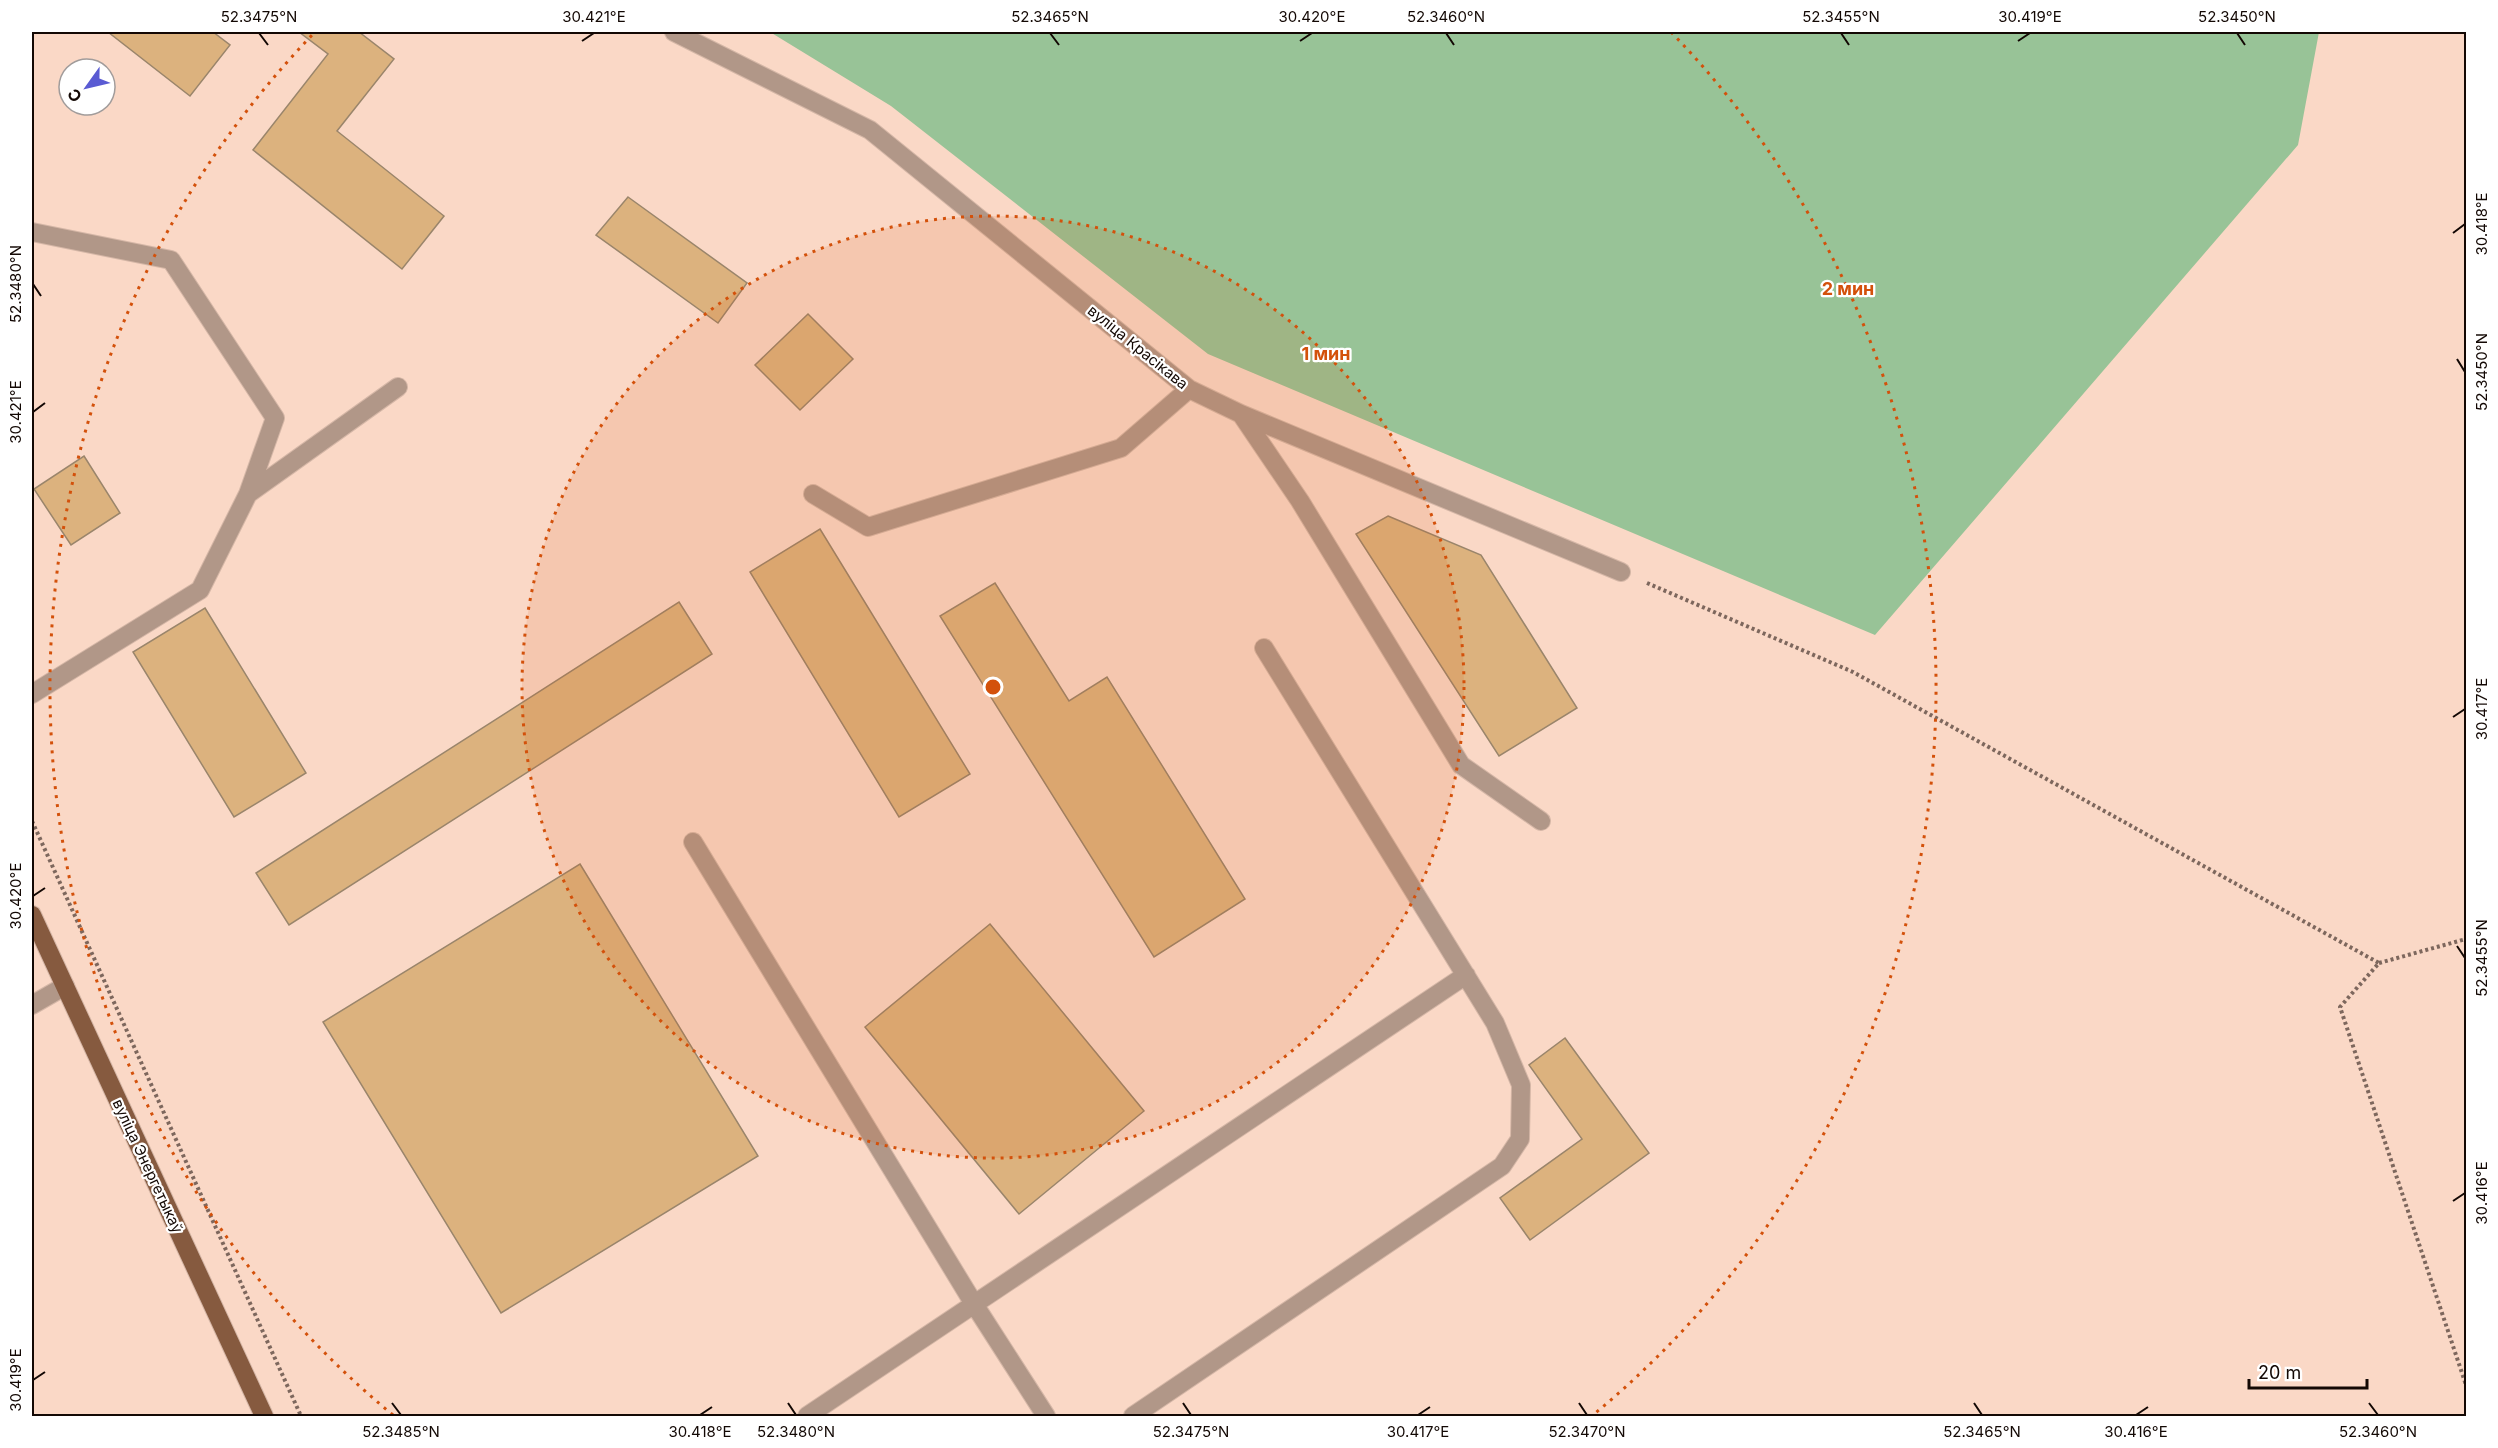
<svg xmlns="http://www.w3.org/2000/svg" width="2498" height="1448" font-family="Inter,sans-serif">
  <rect width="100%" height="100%" fill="#fad8c6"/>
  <path fill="#98c397" d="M 770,32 L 2319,32 L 2298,145 L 1875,635 L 1208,354 L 891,106 Z"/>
  <path fill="#dcb27e" stroke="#9a856b" stroke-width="1.5" d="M 108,32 L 213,32 L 230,45 L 190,96 Z
    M 299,32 L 359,32 L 394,59 L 337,131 L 444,216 L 402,269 L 253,150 L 328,54 Z
    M 628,197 L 747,283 L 718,323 L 596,235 Z
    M 808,314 L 853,359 L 800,410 L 755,365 Z
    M 84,456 L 120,513 L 71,545 L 34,489 Z
    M 1388,516 L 1481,555 L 1577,708 L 1499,756 L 1356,534 Z
    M 820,529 L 970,774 L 899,817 L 750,572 Z
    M 995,583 L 1069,701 L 1107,677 L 1245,899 L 1154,957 L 940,616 Z
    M 679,602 L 712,654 L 289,925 L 256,873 Z
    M 205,608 L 306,773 L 234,817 L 133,652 Z
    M 580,864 L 758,1156 L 501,1313 L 323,1022 Z
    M 990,924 L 1144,1111 L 1019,1214 L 865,1027 Z
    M 1565,1038 L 1649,1153 L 1530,1240 L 1500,1198 L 1582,1139 L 1529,1065 Z"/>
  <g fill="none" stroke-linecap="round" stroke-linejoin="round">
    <defs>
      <path id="minor" d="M 674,32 L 870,130 L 1189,389 L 1241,414 L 1300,501 L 1461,765 L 1541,821
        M 32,232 L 171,260 L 275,418 L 248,494
        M 1241,414 L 1621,572
        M 813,494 L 868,527 L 1121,448 L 1189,389
        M 32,694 L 200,590 L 248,494 L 398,387
        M 693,842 L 974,1304 L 1046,1416
        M 32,1005 L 65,986
        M 807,1416 L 1466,975
        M 1133,1416 L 1502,1166 L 1520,1139 L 1521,1085 L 1495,1023 L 1264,648"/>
      <path id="major" d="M 32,915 L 264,1416"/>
    </defs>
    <use href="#minor" stroke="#d5b7a7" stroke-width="20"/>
    <use href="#major" stroke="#d5b7a7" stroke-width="20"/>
    <path stroke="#7d675d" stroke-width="4" stroke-dasharray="3 3" stroke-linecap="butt" d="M 1647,583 L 1853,672 L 2379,963 L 2340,1007 L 2466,1385
      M 32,821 L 301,1416
      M 2379,963 L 2466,939"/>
    <use href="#minor" stroke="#b19788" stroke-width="18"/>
    <use href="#major" stroke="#865a3f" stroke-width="18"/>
  </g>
  <path fill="none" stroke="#130804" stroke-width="2" d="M 259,33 L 268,45M 1050,33 L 1059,45M 1446,33 L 1454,45M 1841,33 L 1849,45M 2237,33 L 2245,45M 582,41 L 594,33M 1300,41 L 1312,33M 2018,41 L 2030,33M 2453,233 L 2465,224M 33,284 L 41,296M 2457,359 L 2465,372M 33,412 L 45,403M 2453,717 L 2465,709M 33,896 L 45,888M 2457,946 L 2465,958M 2453,1201 L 2465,1193M 33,1380 L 45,1372M 392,1403 L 401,1415M 788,1403 L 796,1415M 1183,1403 L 1191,1415M 1579,1403 L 1587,1415M 1974,1403 L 1982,1415M 2369,1403 L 2378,1415M 700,1415 L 712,1407M 1418,1415 L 1430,1407M 2136,1415 L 2148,1407"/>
  <circle cx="993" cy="687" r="471" fill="#d3510b" fill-opacity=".12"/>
  <g fill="none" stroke="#d3510b" stroke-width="3" stroke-dasharray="3 6">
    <circle cx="993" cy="687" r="471"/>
    <path d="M393 1415A943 943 0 0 1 315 32M1671 32A943 943 0 0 1 1593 1415"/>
  </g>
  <g text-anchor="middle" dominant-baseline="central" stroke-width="4.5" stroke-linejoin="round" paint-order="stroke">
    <g font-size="15" fill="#130804" stroke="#fff">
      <text transform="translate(1138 347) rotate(39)">вуліца Красікава</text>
      <text transform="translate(148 1166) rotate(65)">вуліца Энергетыкаў</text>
    </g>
  </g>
  <circle cx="993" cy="687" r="9" fill="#d3510b" stroke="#fff" stroke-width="3"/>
  <g font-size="18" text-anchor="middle" font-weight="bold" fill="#d3510b" stroke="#fff" stroke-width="4.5" stroke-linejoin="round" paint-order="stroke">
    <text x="1848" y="295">2 мин</text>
    <text x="1326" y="360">1 мин</text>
  </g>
  <rect width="2498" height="1448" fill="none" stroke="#ffffff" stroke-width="66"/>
  <g transform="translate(87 87) rotate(236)"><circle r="28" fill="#ffffff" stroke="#a19c9b" stroke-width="1.5"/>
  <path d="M0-4.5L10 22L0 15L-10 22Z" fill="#5a5bd3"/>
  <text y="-9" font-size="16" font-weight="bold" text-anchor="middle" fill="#130804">С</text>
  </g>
  <path d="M2249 1379v9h118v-9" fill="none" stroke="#130804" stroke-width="3"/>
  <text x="2258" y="1379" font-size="18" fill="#130804" stroke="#ffffff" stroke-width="4.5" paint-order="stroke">20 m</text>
  <rect x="33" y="33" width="2432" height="1382" fill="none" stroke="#130804" stroke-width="2"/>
  <g font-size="15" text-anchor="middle" fill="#130804">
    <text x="259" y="22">52.3475°N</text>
    <text x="594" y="22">30.421°E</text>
    <text x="1050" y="22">52.3465°N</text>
    <text x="1312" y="22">30.420°E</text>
    <text x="1446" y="22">52.3460°N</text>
    <text x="1841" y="22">52.3455°N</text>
    <text x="2030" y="22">30.419°E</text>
    <text x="2237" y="22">52.3450°N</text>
    <text transform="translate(2482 224) rotate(-90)" y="5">30.418°E</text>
    <text transform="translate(16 284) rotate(-90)" y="5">52.3480°N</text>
    <text transform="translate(2482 372) rotate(-90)" y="5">52.3450°N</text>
    <text transform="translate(16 412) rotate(-90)" y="5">30.421°E</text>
    <text transform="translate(2482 709) rotate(-90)" y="5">30.417°E</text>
    <text transform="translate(16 896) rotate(-90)" y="5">30.420°E</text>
    <text transform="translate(2482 958) rotate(-90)" y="5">52.3455°N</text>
    <text transform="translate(2482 1193) rotate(-90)" y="5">30.416°E</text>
    <text transform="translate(16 1380) rotate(-90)" y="5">30.419°E</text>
    <text x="401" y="1437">52.3485°N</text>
    <text x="700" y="1437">30.418°E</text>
    <text x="796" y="1437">52.3480°N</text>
    <text x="1191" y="1437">52.3475°N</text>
    <text x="1418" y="1437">30.417°E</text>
    <text x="1587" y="1437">52.3470°N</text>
    <text x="1982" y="1437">52.3465°N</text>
    <text x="2136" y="1437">30.416°E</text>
    <text x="2378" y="1437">52.3460°N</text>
  </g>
</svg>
